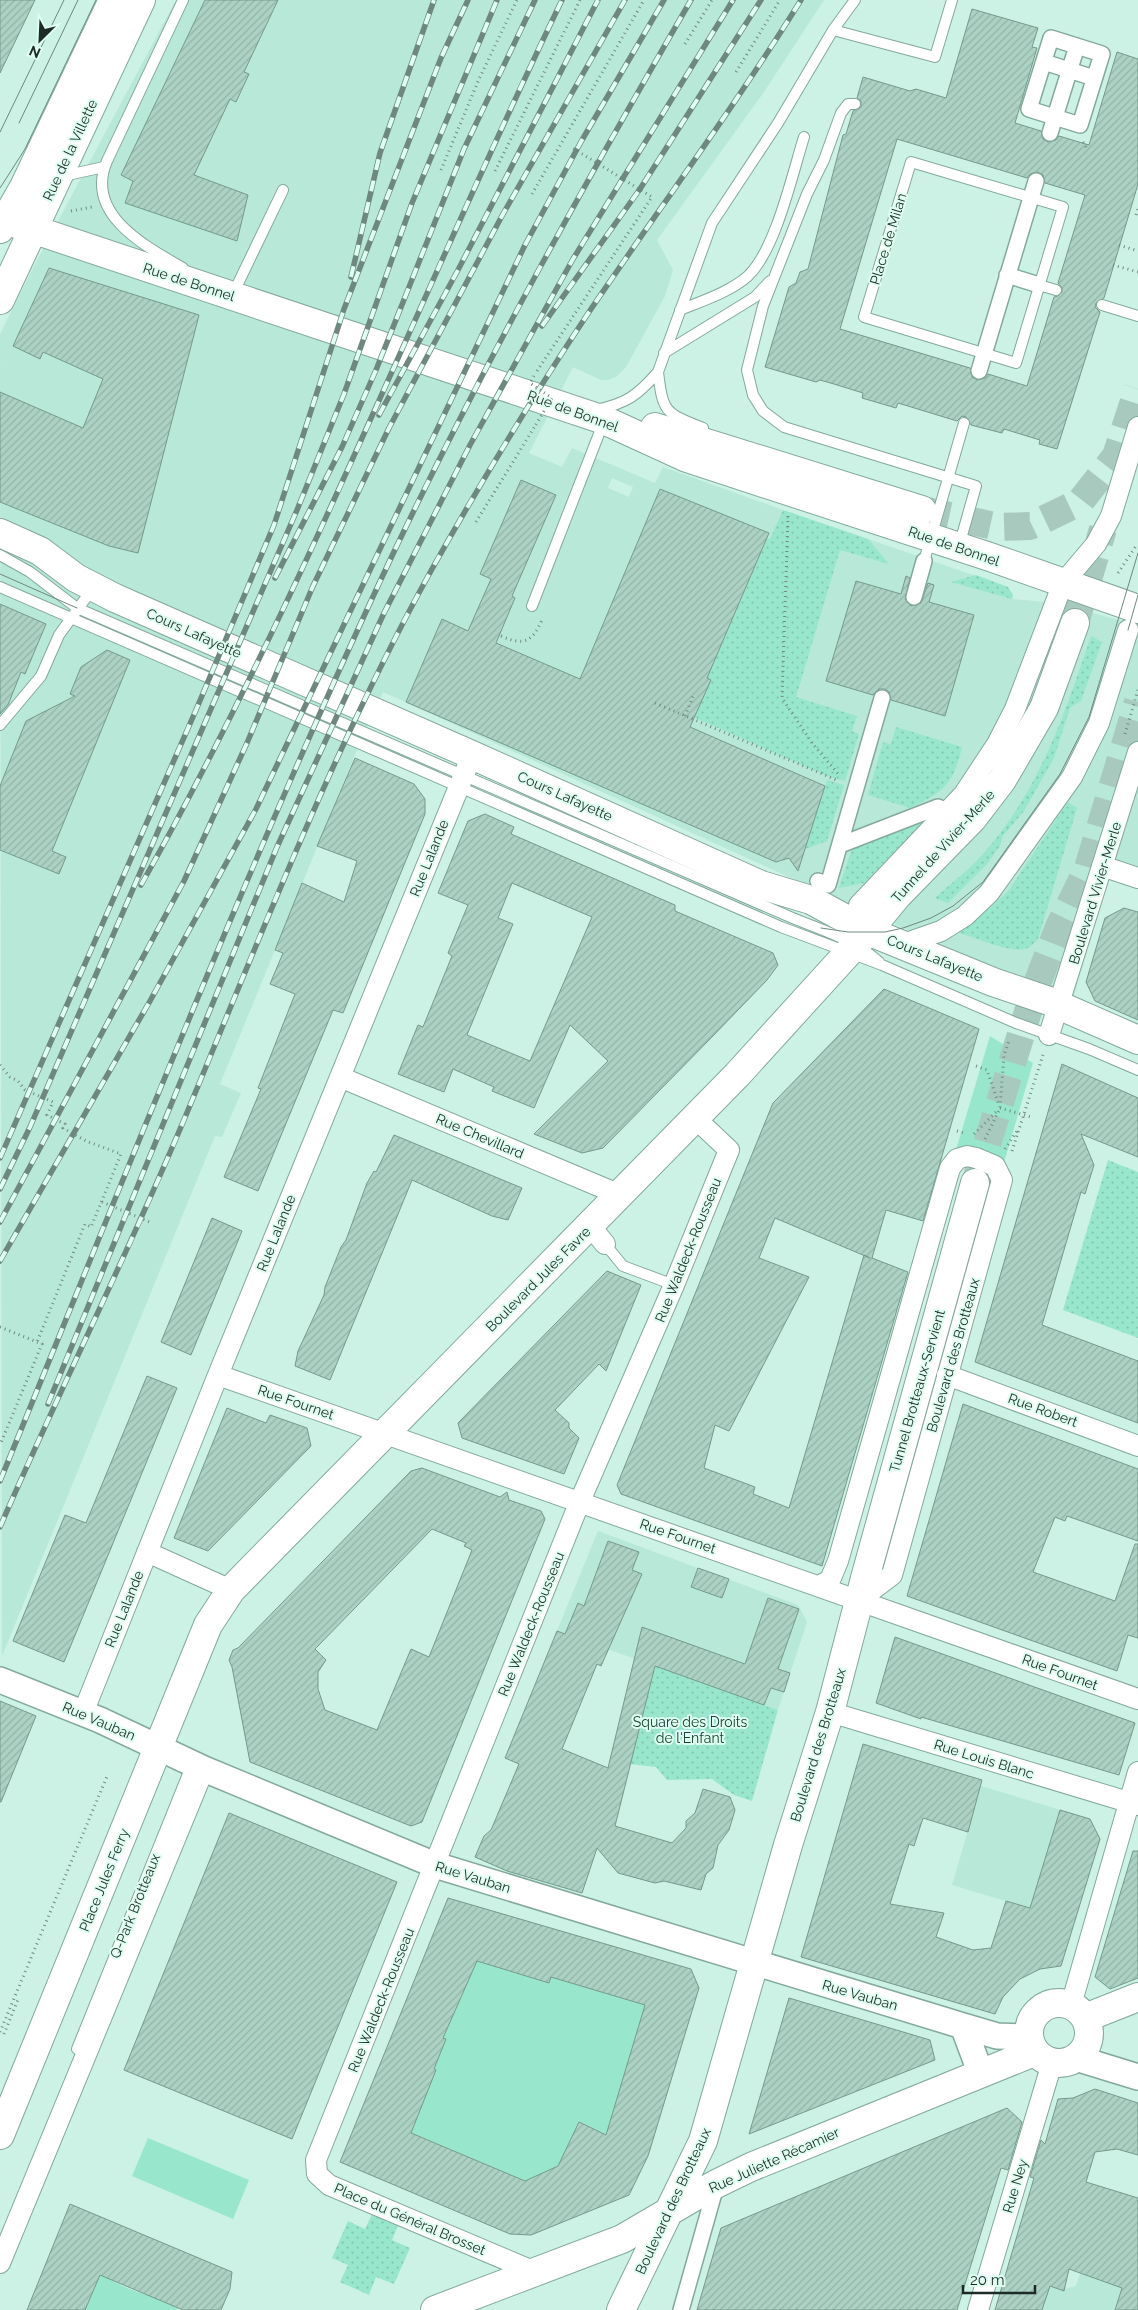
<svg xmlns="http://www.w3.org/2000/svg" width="1138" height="2310" font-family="Raleway,sans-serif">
  <defs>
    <pattern id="grass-dots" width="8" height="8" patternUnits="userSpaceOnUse" patternTransform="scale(1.25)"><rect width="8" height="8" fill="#98e7cd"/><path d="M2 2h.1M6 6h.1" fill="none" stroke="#82c6b0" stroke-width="1.8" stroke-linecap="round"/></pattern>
    <pattern id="building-hatch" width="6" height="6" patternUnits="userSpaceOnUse" patternTransform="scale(1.25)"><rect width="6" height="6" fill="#acd2c4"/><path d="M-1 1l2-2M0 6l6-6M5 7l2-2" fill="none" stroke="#93b4a8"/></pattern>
  </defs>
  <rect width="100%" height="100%" fill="#cbf2e4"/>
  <path fill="#b8e8d7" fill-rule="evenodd" d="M 176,0 L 824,0 L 764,92 L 657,240 L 673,270 L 665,296 L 626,367 L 616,377 L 608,380 L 601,380 L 573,367 L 529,453 L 562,467 L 572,448 L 655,483 L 663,467 L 783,510 L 1008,587 L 1013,599 L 1054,603 L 1138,625 L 1138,873 L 1112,865 L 1073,1000 L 955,951 L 813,888 L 383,692 L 354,757 L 220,1084 L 241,1093 L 222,1137 L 215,1136 L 2,1656 L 0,334 L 33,268 ZM 612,478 L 633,487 L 629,497 L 608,488 Z
    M 598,1531 L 798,1605 L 807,1622 L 778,1710 L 557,1631 Z
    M 981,1786 L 1090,1819 L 1100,1838 L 1075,1922 L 952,1885 Z
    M 1091,2240 L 1122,2287 L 1115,2310 L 995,2310 L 1006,2272 L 1064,2289 L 1076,2286 Z"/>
  <path fill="url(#grass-dots)" d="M 783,510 L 868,539 L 889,564 L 840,550 L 796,697 L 857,716 L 852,731 L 859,734 L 845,781 L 827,776 L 689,715 L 711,680 L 707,678 L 767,539 L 770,539 Z
    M 976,575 L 1008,587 L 1013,595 L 1012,599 L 951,582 Z
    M 1091,636 L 1102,642 L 1081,701 L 1070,708 L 1054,758 L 1024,811 L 1003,836 L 1000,846 L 987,864 L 948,903 L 935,898 C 951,883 969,870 983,854 C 1040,789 1064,716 1091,636 Z
    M 896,727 L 962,747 C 953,785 944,792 910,808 L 868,795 L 883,742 L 891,744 Z
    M 827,780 L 844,785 L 827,841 L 805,849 Z
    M 1068,802 L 1077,808 L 1038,939 C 1034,943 1031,947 1025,949 C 1010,953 973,937 957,932 L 989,909 L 1009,890 Z
    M 925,820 L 864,883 L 839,888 L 852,848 Z
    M 1108,1160 L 1138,1172 L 1138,1338 L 1063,1310 Z
    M 652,1665 L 778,1710 L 752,1801 L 734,1795 L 712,1779 L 667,1780 L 656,1767 L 630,1764 L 653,1674 Z
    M 373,2212 L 399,2223 L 392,2240 L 410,2248 L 394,2284 L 376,2277 L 369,2295 L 340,2282 L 348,2265 L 332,2258 L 348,2221 L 365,2229 Z"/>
  <path fill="#98e7cd" d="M 990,1036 L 1033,1063 L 1003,1166 L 955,1153 Z
    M 477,1956 L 496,1967 L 549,1983 L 551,1977 L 645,2005 L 606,2136 L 580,2122 L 557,2168 L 525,2181 L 419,2136 L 414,2143 L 403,2122 L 414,2124 L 436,2070 L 431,2068 L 445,2039 L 443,2038 Z
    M 148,2138 L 249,2180 L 233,2219 L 132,2176 Z
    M 99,2269 C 115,2289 155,2298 180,2302 L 177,2310 L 85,2310 L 98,2280 Z"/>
  <path fill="url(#building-hatch)" stroke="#759a8d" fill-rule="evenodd" d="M 0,0 L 35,0 L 0,73 Z
    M 205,0 L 278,0 L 244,72 L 249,74 L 236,102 L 230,99 L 194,175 L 248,195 L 237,241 L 125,203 L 133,181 L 121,175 Z
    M 972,9 L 1038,28 L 1032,47 L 1037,48 L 1015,123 L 1041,131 L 1043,139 L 1048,142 L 1056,140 L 1059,136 L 1089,145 L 1117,52 L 1138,59 L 1138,184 L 1104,298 L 1096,303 L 1095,307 L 1100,312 L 1057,449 L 1039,444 L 1040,440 L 1004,429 L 1002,433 L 971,425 L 966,417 L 962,416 L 957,421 L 898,403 L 896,408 L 862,398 L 863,393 L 834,384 L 820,380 L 816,382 L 765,367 L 789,287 L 796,283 L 800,272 L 808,269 L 843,135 L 846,134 L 853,111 L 861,107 L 861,101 L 857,98 L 863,77 L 910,91 L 916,89 L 946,98 ZM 897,139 L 1027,178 L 1030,174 L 1038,172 L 1043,175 L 1045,183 L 1085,195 L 1058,283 L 1062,288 L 1062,292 L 1058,296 L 1054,297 L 1027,386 L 988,374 L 985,378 L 977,380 L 972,377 L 970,368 L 840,329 Z
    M 49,268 L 199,315 L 138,553 L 109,546 L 0,502 L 0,392 L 83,428 L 103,379 L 43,352 L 40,359 L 13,346 Z
    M 521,480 L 556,495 L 512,596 L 515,598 L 496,643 L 580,679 L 660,489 L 769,533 L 707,678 L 711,680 L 690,727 L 825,786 L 798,871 L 789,858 L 776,862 L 406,702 L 442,619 L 468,631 L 491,579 L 480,574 Z
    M 906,576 L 910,578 L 905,599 L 911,606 L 921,603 L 928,583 L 934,585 L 929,602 L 974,615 L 945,716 L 891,700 L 889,692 L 885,689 L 879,689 L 873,695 L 826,681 L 856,581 L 901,594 Z
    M 0,604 L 46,624 L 25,674 L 21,672 L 8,705 L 0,714 Z
    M 107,650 L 130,660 L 52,851 L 66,857 L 59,874 L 0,850 L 0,786 L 26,721 L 75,696 L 70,694 L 81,667 Z
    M 355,758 L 414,784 L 425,799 L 425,814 L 343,1013 L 333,1010 L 258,1191 L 224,1177 L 261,1089 L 258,1088 L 295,994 L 270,984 L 283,953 L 275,950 L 302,883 L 344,902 L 357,861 L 317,846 Z
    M 485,814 L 514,827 L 511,834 L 675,905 L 675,911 L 773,953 L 778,965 L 767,980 L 711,1038 L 603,1148 L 582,1153 L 534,1134 L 608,1061 L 570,1025 L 534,1108 L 492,1091 L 494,1087 L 453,1069 L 444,1092 L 398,1074 L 418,1025 L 423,1027 L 452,956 L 448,953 L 468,905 L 438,893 L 468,821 ZM 512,883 L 592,917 L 530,1061 L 467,1035 L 513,924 L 498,918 Z
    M 1124,908 L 1138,912 L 1138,1020 L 1095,1001 L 1086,982 L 1105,918 Z
    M 884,989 L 979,1029 L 923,1221 L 886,1210 L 872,1258 L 908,1272 L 822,1566 L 621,1494 L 617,1485 L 773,1103 ZM 775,1218 L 870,1258 L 864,1255 L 789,1508 L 753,1494 L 755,1487 L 704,1468 L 715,1425 L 729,1431 L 809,1277 L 759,1258 Z
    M 1062,1064 L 1138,1098 L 1138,1157 L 1081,1134 L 1094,1165 L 1085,1194 L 1081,1192 L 1042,1325 L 1138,1361 L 1138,1423 L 975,1362 Z
    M 394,1135 L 522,1188 L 508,1220 L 492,1216 L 412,1180 L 330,1380 L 295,1366 L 298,1351 L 324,1295 L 325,1287 L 341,1247 L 346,1240 L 367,1183 L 374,1171 L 376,1172 Z
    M 212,1218 L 242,1231 L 191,1355 L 161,1342 Z
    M 607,1271 L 641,1285 L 606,1371 L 599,1364 L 555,1410 L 569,1423 L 569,1428 L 579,1438 L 564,1474 L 462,1438 L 458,1423 Z
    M 147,1376 L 177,1388 L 64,1662 L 13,1641 L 65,1515 L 86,1523 Z
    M 963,1404 L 1138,1469 L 1138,1541 L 1067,1516 L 1065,1521 L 1055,1517 L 1033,1572 L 1115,1601 L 1135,1544 L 1138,1544 L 1138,1638 L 1128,1635 L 1117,1671 L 907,1596 Z
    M 227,1408 L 266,1423 L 270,1415 L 307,1428 L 311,1446 L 208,1551 L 174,1538 Z
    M 422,1468 L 500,1497 L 507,1492 L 509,1500 L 541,1511 L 545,1519 L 422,1822 L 411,1826 L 250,1762 L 232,1667 L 229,1660 L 233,1650 L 238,1648 L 411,1471 ZM 432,1529 L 466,1543 L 464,1546 L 472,1550 L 429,1657 L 411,1649 L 377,1730 L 325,1710 L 318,1689 L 318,1672 L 326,1660 L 315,1649 Z
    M 608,1541 L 639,1552 L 632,1570 L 642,1574 L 601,1666 L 597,1664 L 562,1749 L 608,1768 L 642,1627 L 745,1664 L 768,1598 L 799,1609 L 778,1669 L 790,1673 L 784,1692 L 771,1688 L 764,1705 L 655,1666 L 615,1826 L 672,1843 L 686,1828 L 686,1821 L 695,1813 L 703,1789 L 730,1797 L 735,1810 L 729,1830 L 718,1845 L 713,1868 L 706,1874 L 701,1890 L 664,1881 L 655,1883 L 618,1873 L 597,1848 L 582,1893 L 507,1871 L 475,1857 L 484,1836 L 491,1830 L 519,1764 L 505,1758 L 557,1631 L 565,1634 L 578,1603 L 584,1606 Z
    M 698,1568 L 729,1579 L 722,1598 L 691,1587 Z
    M 895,1637 L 1135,1723 L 1119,1775 L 921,1717 L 921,1719 L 876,1703 Z
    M 0,1701 L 36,1716 L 1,1802 L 0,1802 Z
    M 863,1744 L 982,1780 L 968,1832 L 923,1818 L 914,1846 L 909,1844 L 890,1904 L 944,1913 L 936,1937 L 973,1950 L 991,1948 L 1006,1901 L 1030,1908 L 1060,1810 L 1090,1819 L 1100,1839 L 1061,1966 L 1040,1969 L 1020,1979 L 1003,1997 L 995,2014 L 801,1957 Z
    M 229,1813 L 397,1882 L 292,2139 L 124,2070 Z
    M 1133,1851 L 1138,1851 L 1138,1978 L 1110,1989 L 1095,1977 Z
    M 448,1898 L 691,1969 L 699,1988 L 648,2156 L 629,2195 L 531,2235 L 510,2234 L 340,2162 ZM 477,1961 L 549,1983 L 551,1977 L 645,2005 L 606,2135 L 579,2122 L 558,2166 L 525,2181 L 411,2133 L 436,2070 L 434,2069 L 446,2039 L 443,2038 Z
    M 789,1998 L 930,2040 L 935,2060 L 749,2134 Z
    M 1095,2089 L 1138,2103 L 1138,2155 L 1117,2149 L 1095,2152 L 1086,2182 L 1138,2198 L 1138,2310 L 1115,2310 L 1122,2288 L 1069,2269 L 1064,2291 L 1050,2286 L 1042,2310 L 995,2310 L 1034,2178 L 1030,2177 L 1041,2140 L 1045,2144 L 1058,2099 L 1073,2098 Z
    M 1007,2108 L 1022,2122 L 1008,2170 L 1001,2168 L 957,2310 L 697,2310 L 721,2228 Z
    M 70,2204 L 232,2272 L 230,2289 L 221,2310 L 183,2310 L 100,2275 L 85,2310 L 27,2310 Z"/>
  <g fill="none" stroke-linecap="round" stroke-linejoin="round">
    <path stroke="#a8cabe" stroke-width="28" stroke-dasharray="28 14" stroke-linecap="butt" d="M 922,510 L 999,527 L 1030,526 L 1080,502 L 1116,456 L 1138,389
      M 975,1183 L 1035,989 L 1059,927 L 1088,868 L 1138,702"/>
    <path stroke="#a8cabe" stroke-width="28" stroke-dasharray="28 14" stroke-linecap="butt" d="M 1075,623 L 1103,529"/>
    <defs>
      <path id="service" d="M 833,30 L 935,57 L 952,0
        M 855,104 L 848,104 L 841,113 L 824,160 L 807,194 L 763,306 L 747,370 L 753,395 L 763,411 L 784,427 L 976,486 L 959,546
        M 911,162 L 1063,207 L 1016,363 L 864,317 Z
        M 63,176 L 104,167
        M 183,268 C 145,246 84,214 107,161 L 183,0
        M 1039,285 L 1056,290
        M 232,296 L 283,190
        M 1102,305 L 1138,316
        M 680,310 C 702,301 730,292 748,276 C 776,249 792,175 804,137
        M 664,353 L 755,297 L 770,281
        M 658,372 L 712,223 L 778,123 L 833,30 L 855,0
        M 596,410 C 627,403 637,396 658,372 C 663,413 665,413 703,428
        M 0,555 L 30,572 L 77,608 L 788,916 C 820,930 853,938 879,962
        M 925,558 L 964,423
        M 0,587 L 781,927 L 882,965 L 1016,1023 L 1089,1049 L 1138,1070
        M 532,606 L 604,421
        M 0,725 L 41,676 L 59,635 L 93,588
        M 605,1244 L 623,1266 L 674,1285
        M 77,2049 L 192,1764"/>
      <path id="pedestrian" d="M 1051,38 L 1102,54 L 1080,125 L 1029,109 Z
        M 1044,62 L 1094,78
        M 1050,133 L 1077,46
        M 1007,275 L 1039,285
        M 979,371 L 1036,181
        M 914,597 L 924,561
        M 840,845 L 938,807 L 948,813
        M 818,881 L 828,885 L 882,698
        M 681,2310 L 716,2186"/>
      <path id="minor" d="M 1102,866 L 1138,878
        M 868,931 L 859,905 L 964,794 L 997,744 L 1015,709 L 1063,583 L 1096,544 L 1111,516 L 1138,427
        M 901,945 L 941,931 L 965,916 L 989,893 L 1072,777 L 1099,723 L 1128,630
        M 1049,1035 L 1138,752
        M 340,1077 L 620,1195
        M 590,1226 L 605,1244
        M 218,1375 L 1138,1699
        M 947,1375 L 1138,1446
        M 147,1552 L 231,1590
        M 819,1586 L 830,1580 L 838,1561 L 950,1168 L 957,1159 L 967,1156 L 976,1158 L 995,1166 L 1002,1180 L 892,1575 L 859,1600
        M 830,1712 L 1138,1805
        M 83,1713 L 218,1375 L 472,755
        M 1071,2005 L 1138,1772
        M 0,2263 L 204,1769
        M 535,2272 L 329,2185 L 317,2174 L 316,2160 L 580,1501 L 674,1285 L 729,1150 L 695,1118
        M 978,2310 L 1052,2063"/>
      <path id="tertiary" d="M 0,1680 L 100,1720 L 204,1769 L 435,1865 L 963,2026 L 997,2036 L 1028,2037
        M 963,2026 L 981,2074
        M 1076,2058 L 1138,2077"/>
      <path id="secondary" d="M 5,220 L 604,420 L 687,458 L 990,557 L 1138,609
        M 0,229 L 24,187 L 113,0
        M 0,300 L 141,0
        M 655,427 L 922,510
        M 0,533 L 40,551 L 76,578 L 115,598 L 472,755 L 761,885 L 811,900 L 868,931 L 993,982 L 1049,1001 L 1138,1040
        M1029 2033a30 30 0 1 1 60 0a30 30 0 1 1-60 0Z
        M 1085,2018 L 1138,1997
        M 435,2310 L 622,2239 L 716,2184 L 751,2167 L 1034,2052
        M 621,2310 L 703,2141 L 788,1845 L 830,1712 L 865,1578 L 975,1183"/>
      <path id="primary" d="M 0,2135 L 208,1625 L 231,1590 L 737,1075 L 868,931 L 897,896 L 973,818 L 1002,780 L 1044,708 L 1075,623"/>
    </defs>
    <use href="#service" stroke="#84a99c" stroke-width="12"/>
    <use href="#pedestrian" stroke="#84a99c" stroke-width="18"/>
    <use href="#minor" stroke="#84a99c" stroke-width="22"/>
    <use href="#tertiary" stroke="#84a99c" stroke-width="28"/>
    <use href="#secondary" stroke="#84a99c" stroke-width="30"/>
    <use href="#primary" stroke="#84a99c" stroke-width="30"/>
    <path stroke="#708b81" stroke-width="3" stroke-dasharray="1 4" stroke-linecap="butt" d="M 685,44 L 712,0
      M 736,72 L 780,0
      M 1083,142 L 1088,150
      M 441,170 L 479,79 L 517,0
      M 495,171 L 580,0
      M 532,194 L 644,0
      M 71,211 L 92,207
      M 1136,215 L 1138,209
      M 1119,245 L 1138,251
      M 1113,265 L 1138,272
      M 537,371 L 652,197 L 571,147
      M 788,516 L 782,698 L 812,743 L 840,776
      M 476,522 L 535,426
      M 1118,573 L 1136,546
      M 501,636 C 524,646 532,642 542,620
      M 655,703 L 839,781
      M 685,716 L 694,694
      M 1125,734 L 1138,690
      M 0,1065 L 10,1077 L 18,1081 L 25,1090 L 53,1102 L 47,1115 L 65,1124 L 63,1128 L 86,1141 L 121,1154 L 91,1227 L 85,1224 L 37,1342
      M 976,1066 L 987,1070 L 999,1105
      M 1000,1108 L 1031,1117
      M 957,1131 L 964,1133
      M 974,1134 L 998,1110
      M 985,1139 L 1000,1108 L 1004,1055 L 1009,1041
      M 1005,1149 L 1017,1131
      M 1012,1151 L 1043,1055
      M 102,1202 L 152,1223
      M 0,1327 L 42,1344 L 0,1445
      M 0,2032 L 108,1774
      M 4,2034 L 19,1997"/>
    <use href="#service" stroke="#fff" stroke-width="10"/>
    <use href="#pedestrian" stroke="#fff" stroke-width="15"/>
    <use href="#minor" stroke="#fff" stroke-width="20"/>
    <use href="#tertiary" stroke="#fff" stroke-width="25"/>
    <use href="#secondary" stroke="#fff" stroke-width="28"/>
    <use href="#primary" stroke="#fff" stroke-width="28"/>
    <path stroke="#6e887f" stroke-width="1" d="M 19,123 L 78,0
      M 0,132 L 64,0
      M 0,188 L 25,149 L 96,0
      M 0,574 L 77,608
      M 1128,630 L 1138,595
      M 821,928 L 848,932 L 885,932 L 903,928 L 931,918 L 953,906 L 983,882 L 1060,774 L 1089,717 L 1138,553"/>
    <defs>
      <path id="rail" d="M 351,277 L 380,153 L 434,0
        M 542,326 L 640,189 L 761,0
        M 379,415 L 458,270 L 598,0
        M 275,578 L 342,447 L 376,370 L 464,149 L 535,0
        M 141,885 C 302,600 420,294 562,0
        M 0,1158 L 196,710 L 274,525 L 344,309 L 441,58 L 468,0
        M 0,1189 L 30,1127 L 297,510 L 344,394 L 412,203 L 497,0
        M 0,1222 L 184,881 L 247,743 L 313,586 L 389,428 L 503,214 L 625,0
        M 0,1261 L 150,1001 L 256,809 L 525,245 L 582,140 L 664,0
        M 48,1404 L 277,847 L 384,613 L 470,445 L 573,259 L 733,0
        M 0,1481 C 127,1172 249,860 391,558 C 482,367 585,183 691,0
        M 0,1527 C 60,1389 128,1254 186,1115 C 263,930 335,744 432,569 C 482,480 535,393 591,309 C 661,206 735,106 801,0"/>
    </defs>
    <use href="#rail" stroke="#6e887f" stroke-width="5.5"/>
    <use href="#rail" stroke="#dffef2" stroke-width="4" stroke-dasharray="11" stroke-linecap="butt"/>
    <path stroke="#708b81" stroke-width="3" stroke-dasharray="1 4" stroke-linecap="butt" d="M 534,376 L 530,383 L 552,398 L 535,426"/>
  </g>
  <g text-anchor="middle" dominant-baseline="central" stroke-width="4" stroke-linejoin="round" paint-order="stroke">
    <g font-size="14" fill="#1c2b26" stroke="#dffef2">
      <text transform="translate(70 150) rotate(-65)">Rue de la Villette</text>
      <text transform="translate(888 239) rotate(-73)">Place de Milan</text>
      <text transform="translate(189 282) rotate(18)">Rue de Bonnel</text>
      <text transform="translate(573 411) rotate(20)">Rue de Bonnel</text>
      <text transform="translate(954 546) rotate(19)">Rue de Bonnel</text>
      <text transform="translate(194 633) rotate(24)">Cours Lafayette</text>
      <text transform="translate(565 796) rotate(24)">Cours Lafayette</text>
      <text transform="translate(943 846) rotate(-48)">Tunnel de Vivier-Merle</text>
      <text transform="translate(429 858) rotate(-68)">Rue Lalande</text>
      <text transform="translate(1095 893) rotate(-73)">Boulevard Vivier-Merle</text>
      <text transform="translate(935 958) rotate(22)">Cours Lafayette</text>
      <text transform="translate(480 1136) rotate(23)">Rue Chevillard</text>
      <text transform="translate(276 1233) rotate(-68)">Rue Lalande</text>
      <text transform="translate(688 1250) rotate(-68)">Rue Waldeck-Rousseau</text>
      <text transform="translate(538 1279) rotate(-45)">Boulevard Jules Favre</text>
      <text transform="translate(953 1355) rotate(-74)">Boulevard des Brotteaux</text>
      <text transform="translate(917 1391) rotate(-74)">Tunnel Brotteaux-Servient</text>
      <text transform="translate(296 1402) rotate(19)">Rue Fournet</text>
      <text transform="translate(1043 1410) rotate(20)">Rue Robert</text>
      <text transform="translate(678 1536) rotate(19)">Rue Fournet</text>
      <text transform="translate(124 1609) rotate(-68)">Rue Lalande</text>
      <text transform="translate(531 1624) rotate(-68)">Rue Waldeck-Rousseau</text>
      <text transform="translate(1060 1672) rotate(20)">Rue Fournet</text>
      <text transform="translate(99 1721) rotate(23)">Rue Vauban</text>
      <text transform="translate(818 1745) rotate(-73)">Boulevard des Brotteaux</text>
      <text transform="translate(984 1759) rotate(17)">Rue Louis Blanc</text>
      <text transform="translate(473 1877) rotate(17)">Rue Vauban</text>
      <text transform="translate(104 1880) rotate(-68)">Place Jules Ferry</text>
      <text transform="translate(135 1906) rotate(-68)">Q-Park Brotteaux</text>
      <text transform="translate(860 1995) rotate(16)">Rue Vauban</text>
      <text transform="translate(381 2000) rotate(-68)">Rue Waldeck-Rousseau</text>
      <text transform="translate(774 2160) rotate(-24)">Rue Juliette Récamier</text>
      <text transform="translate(1015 2186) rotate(-73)">Rue Ney</text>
      <text transform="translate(673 2201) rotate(-65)">Boulevard des Brotteaux</text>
      <text transform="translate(410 2219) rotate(23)">Place du Général Brosset</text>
    </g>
    <g font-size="14" fill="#174235" stroke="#dffef2">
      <text x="690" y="1722">Square des Droits<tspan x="690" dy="16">de l'Enfant</tspan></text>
    </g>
  </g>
  <g transform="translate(40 40) rotate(204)" stroke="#dffef2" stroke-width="4" paint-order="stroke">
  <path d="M0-4L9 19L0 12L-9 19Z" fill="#1c2b26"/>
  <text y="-8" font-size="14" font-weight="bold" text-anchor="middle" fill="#1c2b26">N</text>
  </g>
  <path d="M963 2285v8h72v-8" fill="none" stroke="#1c2b26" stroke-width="2.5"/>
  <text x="970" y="2285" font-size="15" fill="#1c2b26" stroke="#dffef2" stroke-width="4" paint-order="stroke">20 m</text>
</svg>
